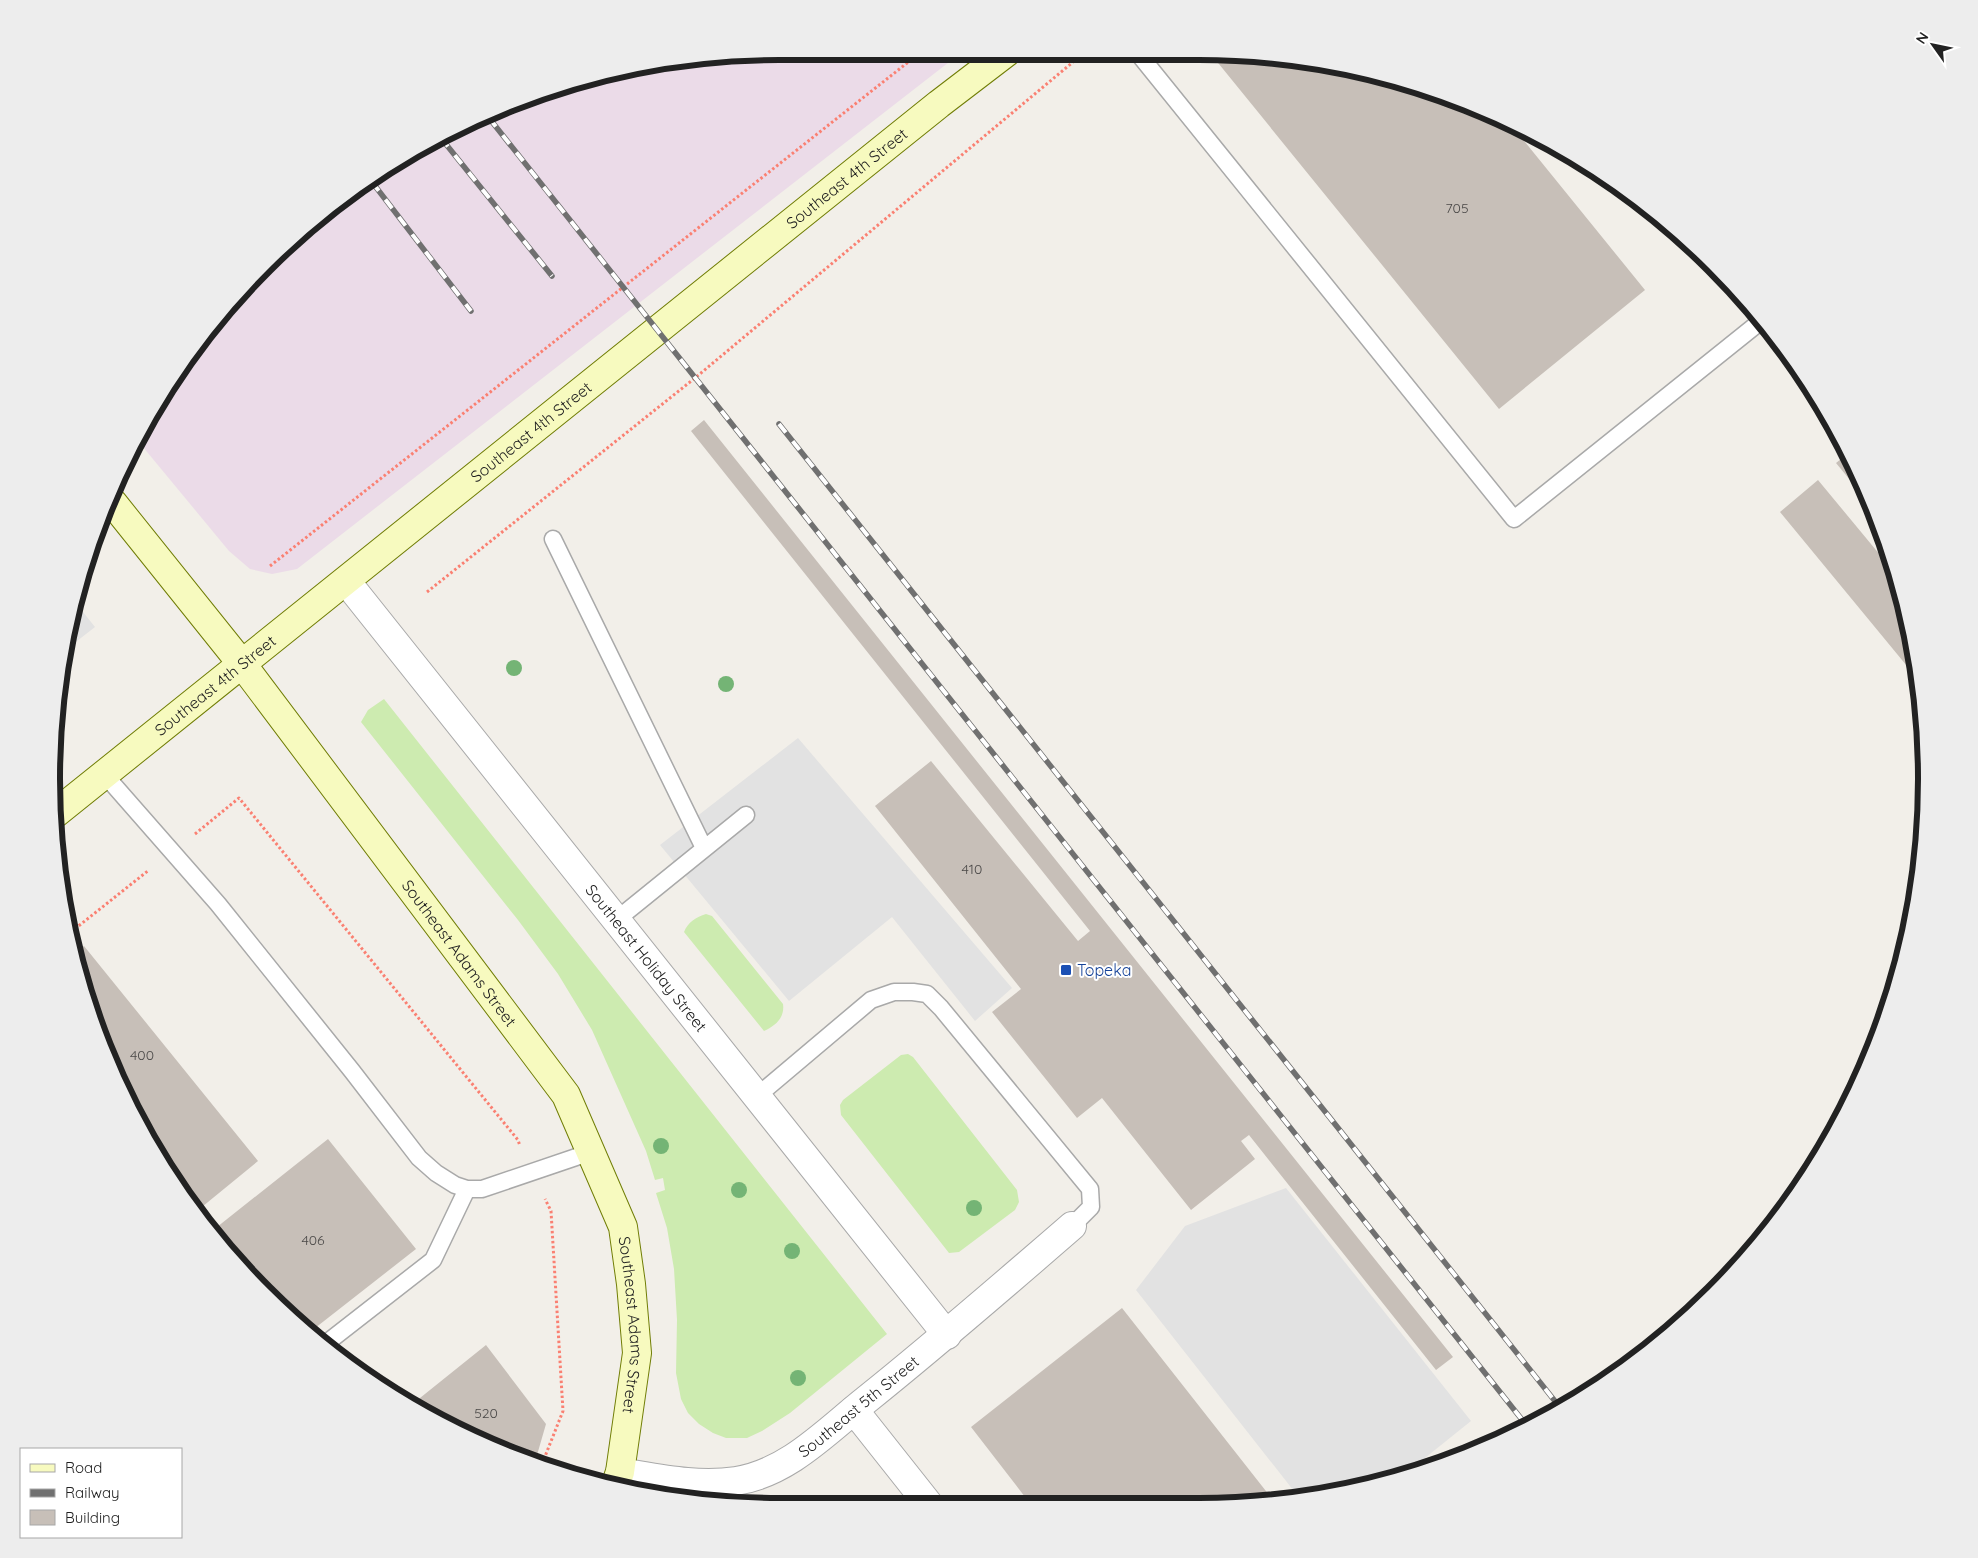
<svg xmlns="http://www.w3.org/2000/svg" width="1978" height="1558" font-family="Quicksand,sans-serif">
  <rect width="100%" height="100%" fill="#f2efe9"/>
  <path fill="#ebdbe8" d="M 779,51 L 962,52 L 297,569 L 272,574 L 250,569 L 229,551 L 138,441 L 149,415 L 265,264 L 415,149 L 591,76 Z"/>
  <path fill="#cdebb0" d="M 384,699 L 887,1334 L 790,1413 L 762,1431 L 747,1438 L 726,1438 L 713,1433 L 699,1424 L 688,1413 L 681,1399 L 676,1373 L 677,1320 L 674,1269 L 667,1228 L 656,1193 L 665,1190 L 663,1178 L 655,1180 L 646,1151 L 592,1030 L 558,974 L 518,920 L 361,722 L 368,710 Z
    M 706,914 L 712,916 L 783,1004 C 785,1018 775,1026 764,1031 L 684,932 C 688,922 696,917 706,914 Z
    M 908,1054 L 913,1057 L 1017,1190 L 1019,1202 L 1015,1210 L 959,1252 L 949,1253 L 841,1115 L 840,1105 L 843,1100 L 901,1055 Z"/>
  <path fill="#e2e2e2" d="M 75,602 L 95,627 L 68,648 Z
    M 798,738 L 1012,988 L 975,1021 L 892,917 L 789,1001 L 660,845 Z
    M 1286,1188 L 1471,1421 L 1405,1474 L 1297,1495 L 1136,1290 L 1185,1226 Z"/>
  <path fill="#c7bfb8" d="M 1210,53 L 1246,53 L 1341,65 L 1433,90 L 1512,126 L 1645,290 L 1499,409 Z
    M 704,420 L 1453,1357 L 1436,1370 L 1249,1135 L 1241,1141 L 1255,1159 L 1191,1210 L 1102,1098 L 1077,1118 L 992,1012 L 1021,989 L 875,806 L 931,761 L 1078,941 L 1090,931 L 691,431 Z
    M 1847,454 L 1869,502 L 1868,502 L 1836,463 Z
    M 1818,480 L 1895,573 L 1918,675 L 1916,677 L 1780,512 Z
    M 84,946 L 258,1161 L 197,1211 L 149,1143 L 76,967 L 74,953 Z
    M 328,1139 L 416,1249 L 310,1332 L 232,1259 L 212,1231 Z
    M 1122,1308 L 1273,1500 L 1247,1505 L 1032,1506 L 971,1427 Z
    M 486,1345 L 546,1424 L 535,1462 L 500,1451 L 415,1402 Z"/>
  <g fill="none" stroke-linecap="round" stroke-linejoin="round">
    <defs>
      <path id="lane" d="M 1137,52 L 1514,519 L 1761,321 L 1756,314
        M 553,539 L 704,848
        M 104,774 L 218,904 L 352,1071 L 419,1158 L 436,1173 L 455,1185 L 467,1189 L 482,1189 L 591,1152
        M 615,921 L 746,815
        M 756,1097 L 871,1000 L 894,992 L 913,992 L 927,994 L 941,1008 L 1090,1189 L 1091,1207 L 1072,1226
        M 324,1345 L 433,1260 L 467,1189"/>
      <g id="street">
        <path id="s1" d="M 346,581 L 947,1335"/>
        <path d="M 854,1410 L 930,1506"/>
        <path id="s2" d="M 620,1472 C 658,1478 697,1487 736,1481 C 788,1473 827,1431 866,1400 C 936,1344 1004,1285 1072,1226"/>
      </g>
      <g id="secondary">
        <path id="s3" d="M 113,503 L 242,664 L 566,1095 L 623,1227 L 631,1284 L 637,1353 L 620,1472 L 615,1486"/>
        <path id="s4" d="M 56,813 L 939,104 L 1007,52"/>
      </g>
    </defs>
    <use href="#lane" stroke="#a9a9a9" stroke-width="19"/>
    <use href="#street" stroke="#a9a9a9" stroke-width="30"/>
    <use href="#secondary" stroke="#707d05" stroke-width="30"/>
    <path stroke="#fa8072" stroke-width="3" stroke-dasharray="2.5 2.5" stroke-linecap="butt" d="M 270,566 L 921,52
      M 427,592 L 695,378 L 1085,52
      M 195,834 L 239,798 L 518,1140 L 520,1146
      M 71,932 L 149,870
      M 542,1464 L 563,1411 L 551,1211 L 545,1199"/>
    <use href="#lane" stroke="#fff" stroke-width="16"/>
    <use href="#street" stroke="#fff" stroke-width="28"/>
    <use href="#secondary" stroke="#f7fabf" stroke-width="28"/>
    <defs>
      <path id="rail" d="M 489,118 L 1527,1426
        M 441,138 L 552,276
        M 372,182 L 471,311
        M 779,424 L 1562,1410"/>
    </defs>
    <use href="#rail" stroke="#707070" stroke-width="5.5"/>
    <use href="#rail" stroke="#fff" stroke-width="4" stroke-dasharray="11" stroke-linecap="butt"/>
  </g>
  <g fill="#74b475">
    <circle cx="514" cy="668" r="8"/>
    <circle cx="726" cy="684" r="8"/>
    <circle cx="661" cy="1146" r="8"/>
    <circle cx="739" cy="1190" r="8"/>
    <circle cx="974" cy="1208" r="8"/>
    <circle cx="792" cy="1251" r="8"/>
    <circle cx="798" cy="1378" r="8"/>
  </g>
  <rect fill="#1a4fb4" stroke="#fff" stroke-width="2" x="1060" y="964" width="12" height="12" rx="2.5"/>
  <g text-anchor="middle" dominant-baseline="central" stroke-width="4" stroke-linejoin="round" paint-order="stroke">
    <g font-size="14" fill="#4b4948">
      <text x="1457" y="208">705</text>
      <text x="972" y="869">410</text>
      <text x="142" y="1055">400</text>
      <text x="313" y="1240">406</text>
      <text x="486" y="1413">520</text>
    </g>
    <g font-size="16" fill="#222" stroke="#fff">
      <text stroke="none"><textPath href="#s4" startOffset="1014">Southeast 4th Street</textPath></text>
      <text stroke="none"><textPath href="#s4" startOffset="609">Southeast 4th Street</textPath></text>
      <text stroke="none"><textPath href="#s4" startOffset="204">Southeast 4th Street</textPath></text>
      <text stroke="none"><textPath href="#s3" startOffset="568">Southeast Adams Street</textPath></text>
      <text stroke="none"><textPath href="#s1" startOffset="482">Southeast Holiday Street</textPath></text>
      <text stroke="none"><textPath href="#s3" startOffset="988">Southeast Adams Street</textPath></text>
      <text stroke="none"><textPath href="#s2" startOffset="262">Southeast 5th Street</textPath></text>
    </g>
    <g font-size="16" fill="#164399" stroke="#fff" text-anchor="start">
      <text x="1077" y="970">Topeka</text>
    </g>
  </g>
  <path d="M0 0H1978V1558H0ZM779 60H1199A719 719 0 0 1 1918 779V779A719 719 0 0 1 1199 1498H779A719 719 0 0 1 60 779V779A719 719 0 0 1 779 60Z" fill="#ededed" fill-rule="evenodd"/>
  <path fill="none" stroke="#222" stroke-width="6" d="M779 60H1199A719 719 0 0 1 1918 779V779A719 719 0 0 1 1199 1498H779A719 719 0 0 1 60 779V779A719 719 0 0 1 779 60Z"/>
  <rect x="20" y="1448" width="162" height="90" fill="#ffffff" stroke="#a7a7a7"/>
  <rect x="30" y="1464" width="25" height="8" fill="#f7fabf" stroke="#a7a7a7"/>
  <text x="65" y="1473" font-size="15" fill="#222222">Road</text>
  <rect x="30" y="1489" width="25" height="8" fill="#707070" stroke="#a7a7a7"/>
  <text x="65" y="1498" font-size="15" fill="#222222">Railway</text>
  <rect x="30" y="1510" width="25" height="15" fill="#c7bfb8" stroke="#a7a7a7"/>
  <text x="65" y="1523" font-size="15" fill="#222222">Building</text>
  <g transform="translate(1933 45) rotate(303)" stroke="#ffffff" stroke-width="4" paint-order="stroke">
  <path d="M0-4L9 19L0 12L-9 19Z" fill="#222222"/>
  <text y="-8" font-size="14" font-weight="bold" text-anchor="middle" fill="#222222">N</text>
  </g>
</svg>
